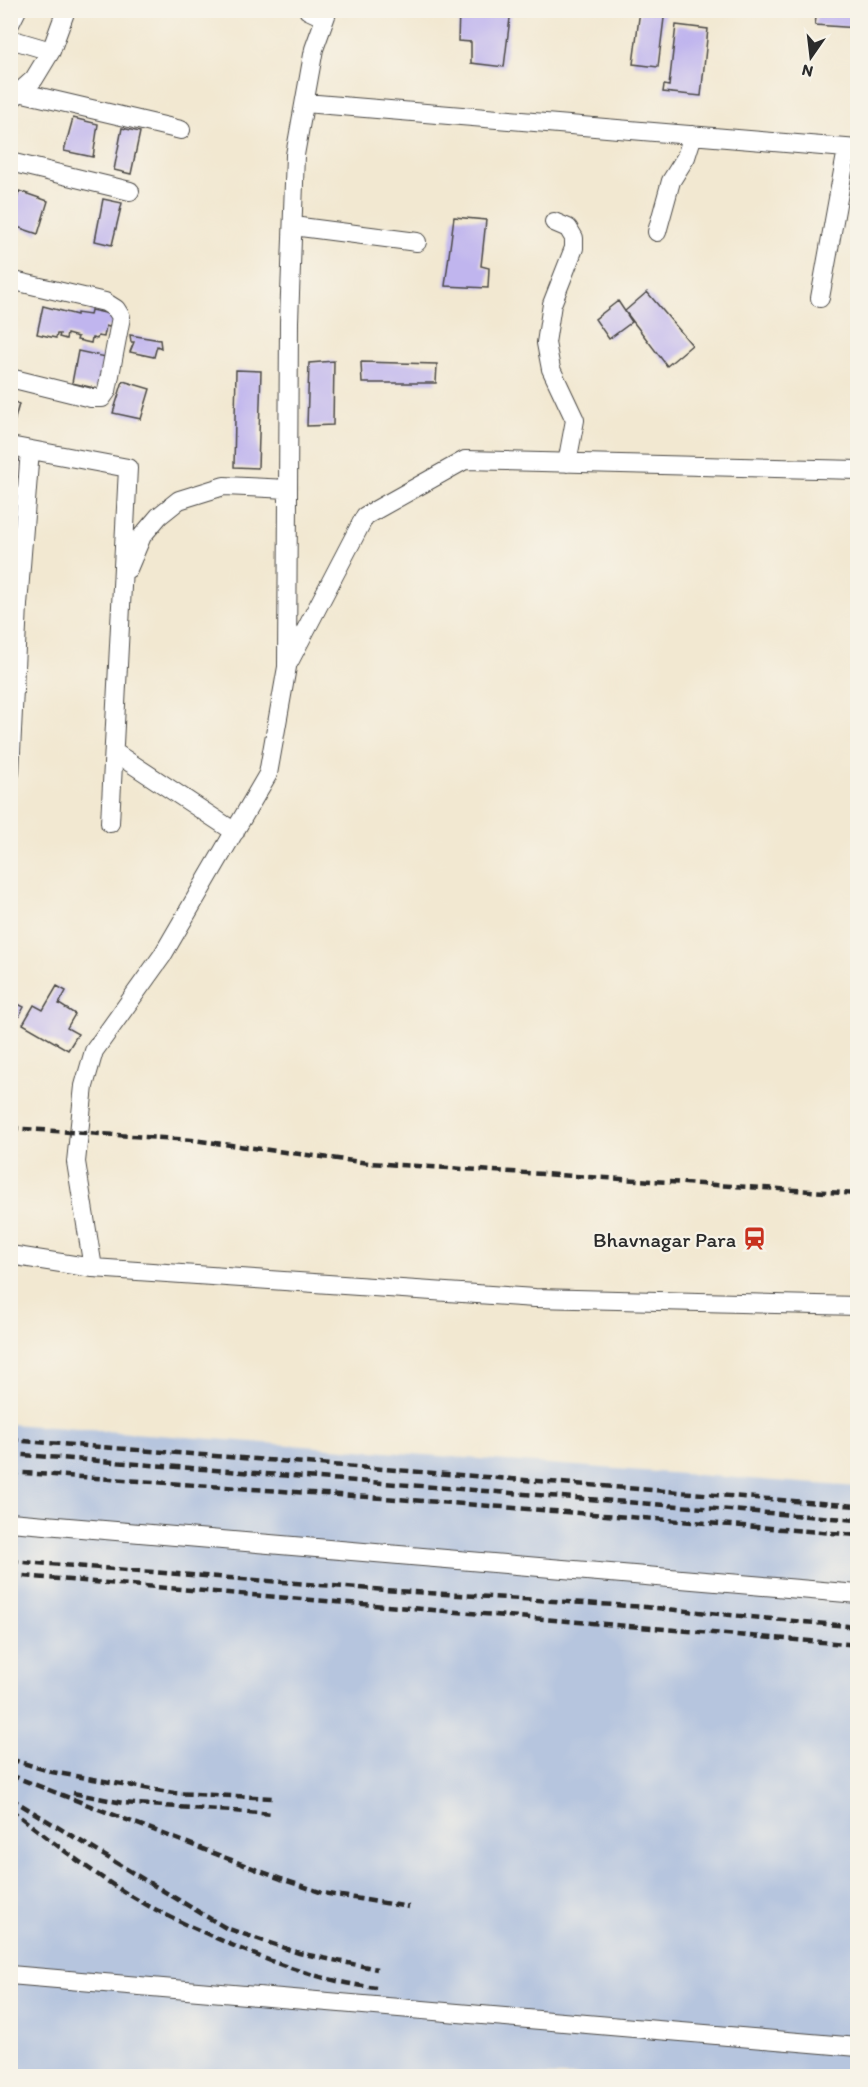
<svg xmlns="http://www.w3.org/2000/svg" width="868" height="2087" font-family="Itim,sans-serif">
  <rect width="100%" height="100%" fill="#f7f3e8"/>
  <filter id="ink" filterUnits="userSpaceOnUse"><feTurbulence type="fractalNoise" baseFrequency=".0167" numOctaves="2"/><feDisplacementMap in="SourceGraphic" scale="12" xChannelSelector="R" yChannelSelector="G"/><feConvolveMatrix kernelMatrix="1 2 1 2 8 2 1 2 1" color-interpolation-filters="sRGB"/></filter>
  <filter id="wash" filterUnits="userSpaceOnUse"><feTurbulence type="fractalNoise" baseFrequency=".008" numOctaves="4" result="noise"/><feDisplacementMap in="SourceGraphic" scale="24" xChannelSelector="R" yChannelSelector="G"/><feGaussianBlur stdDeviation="1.35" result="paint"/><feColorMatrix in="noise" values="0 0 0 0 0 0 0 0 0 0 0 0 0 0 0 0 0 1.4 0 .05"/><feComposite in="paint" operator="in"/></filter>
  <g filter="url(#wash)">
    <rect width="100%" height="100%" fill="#f2e8d1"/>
    <path fill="#b6c5de" d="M 10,1424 L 857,1487 L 857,2076 L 11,2076 Z"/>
    <g id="blocks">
      <path fill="#c0b5ee" d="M 459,10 L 511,10 L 504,67 L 471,63 L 471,42 L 458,41 Z
        M 640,10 L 665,10 L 658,67 L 633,64 Z
        M 817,10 L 858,12 L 858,28 L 815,25 Z
        M 676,25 L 708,29 L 701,96 L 663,92 L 664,85 L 669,86 Z
        M 73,118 L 98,124 L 93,157 L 64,151 Z
        M 122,128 L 140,132 L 131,174 L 114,170 Z
        M 19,191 L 48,201 L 38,234 L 11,225 Z
        M 103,199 L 122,203 L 112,245 L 95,241 Z
        M 454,217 L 486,220 L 481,266 L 489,268 L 488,288 L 445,286 Z
        M 647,292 L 692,345 L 667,366 L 625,311 Z
        M 618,301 L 632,322 L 609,339 L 595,319 Z
        M 43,306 L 77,315 L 77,313 L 90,315 L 91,310 L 115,315 L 112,328 L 106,326 L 104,337 L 98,336 L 97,339 L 92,338 L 91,343 L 77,340 L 78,337 L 67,334 L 66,339 L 59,337 L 60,334 L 57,334 L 56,338 L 37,334 Z
        M 130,335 L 160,340 L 161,348 L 157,346 L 154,357 L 130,352 L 134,342 L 131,342 Z
        M 78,351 L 106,357 L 99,389 L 72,383 Z
        M 334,361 L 333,425 L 307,426 L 309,363 Z
        M 361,362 L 437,364 L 436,383 L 362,383 Z
        M 236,370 L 261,371 L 258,468 L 234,467 Z
        M 123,381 L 150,389 L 141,419 L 113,413 Z
        M 10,399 L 19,404 L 11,433 L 10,433 Z
        M 10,460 L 21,460 L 21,477 L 10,477 Z
        M 10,488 L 16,488 L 16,500 L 10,500 Z
        M 57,986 L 66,991 L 59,1004 L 75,1014 L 67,1028 L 78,1034 L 68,1050 L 23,1024 L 34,1005 L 43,1010 Z
        M 14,1002 L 24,1007 L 18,1018 L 10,1014 Z"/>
    </g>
  </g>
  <g filter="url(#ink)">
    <use href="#blocks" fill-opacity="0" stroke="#494744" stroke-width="1.5"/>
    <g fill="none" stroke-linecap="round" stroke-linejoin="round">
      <defs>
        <path id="minor" d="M 308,10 L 325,18
          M 10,24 L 17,10
          M 10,39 L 51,51
          M 19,92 L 181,130
          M 14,97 L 34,79 L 51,51 L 66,10
          M 305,103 L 858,149
          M 10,162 L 130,191
          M 554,222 L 568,228 L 574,238 L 574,248 L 552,304 L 546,343 L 551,369 L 575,420 L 567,463
          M 293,226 L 417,242
          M 657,232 L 671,181 L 686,157 L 693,135
          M 10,280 L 105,302 L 116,309 L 121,317 L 107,391 L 102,398 L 91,398 L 10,378
          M 820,298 L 847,149
          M 10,446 L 128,468 L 110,823
          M 128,569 L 142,536 L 159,516 L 179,500 L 224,486 L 288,489
          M 289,662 L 365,516 L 465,460 L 858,470
          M 114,752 L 235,832
          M 10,773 L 18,605 L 30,450
          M 10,1255 L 93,1268 L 535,1298 L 858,1306
          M 93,1268 L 76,1162 L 84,1086 L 94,1051 L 162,956 L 268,774 L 287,667 L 289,322 L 295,155 L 314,49 L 328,10
          M 10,1522 L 858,1594
          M 10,1975 L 858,2047"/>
      </defs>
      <use href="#minor" stroke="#494744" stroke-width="20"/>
      <use href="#minor" stroke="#fff" stroke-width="18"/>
      <path stroke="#2b2b2b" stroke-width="4.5" stroke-dasharray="9 4.5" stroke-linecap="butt" d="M 10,1128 L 192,1140 L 369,1163 L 858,1194
        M 10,1440 L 858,1506
        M 10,1454 L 858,1520
        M 10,1472 L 439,1502 L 858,1535
        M 10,1561 L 398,1591 L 645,1607 L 858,1627
        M 10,1575 L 858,1645
        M 10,1759 L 52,1772 L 174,1793 L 273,1798
        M 10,1775 L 281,1879 L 323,1893 L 409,1907
        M 73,1793 L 123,1803 L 273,1814
        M 10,1798 L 133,1873 L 226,1928 L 299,1953 L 377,1969
        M 10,1809 C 46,1837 83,1866 121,1890 C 147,1906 175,1920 203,1932 C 259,1958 314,1980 376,1988"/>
    </g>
  </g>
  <defs>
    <symbol id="station-bare" viewBox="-9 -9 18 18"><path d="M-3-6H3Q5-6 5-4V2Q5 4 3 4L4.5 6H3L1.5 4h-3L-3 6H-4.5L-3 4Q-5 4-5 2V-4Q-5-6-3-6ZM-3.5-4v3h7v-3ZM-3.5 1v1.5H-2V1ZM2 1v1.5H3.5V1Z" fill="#c8321e" stroke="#f7f3e8" stroke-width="2.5" paint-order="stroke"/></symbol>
  </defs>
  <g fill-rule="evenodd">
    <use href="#station-bare" x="738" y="1222" width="33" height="33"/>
  </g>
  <g text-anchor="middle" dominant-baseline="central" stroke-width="4.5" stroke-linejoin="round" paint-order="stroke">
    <g font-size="21" fill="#2b2b2b" stroke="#f7f3e8" text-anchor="end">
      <text x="736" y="1239">Bhavnagar Para</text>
    </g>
  </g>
  <rect width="868" height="2087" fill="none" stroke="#f7f3e8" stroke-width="36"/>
  <g transform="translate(811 57) rotate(194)" stroke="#f7f3e8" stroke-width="4.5" paint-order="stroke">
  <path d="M0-4.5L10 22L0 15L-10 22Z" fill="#2b2b2b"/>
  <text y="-9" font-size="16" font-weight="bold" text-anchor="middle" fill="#2b2b2b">N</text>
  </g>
</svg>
